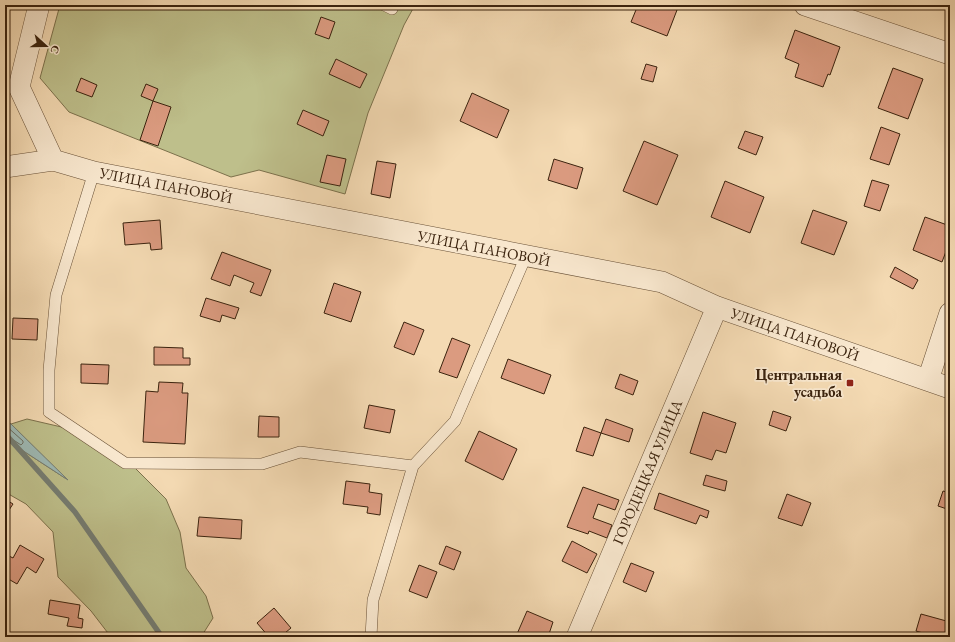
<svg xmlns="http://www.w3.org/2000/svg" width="955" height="642" font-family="'EB Garamond',serif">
  <rect width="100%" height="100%" fill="#f4dab3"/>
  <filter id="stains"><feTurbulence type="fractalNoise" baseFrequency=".005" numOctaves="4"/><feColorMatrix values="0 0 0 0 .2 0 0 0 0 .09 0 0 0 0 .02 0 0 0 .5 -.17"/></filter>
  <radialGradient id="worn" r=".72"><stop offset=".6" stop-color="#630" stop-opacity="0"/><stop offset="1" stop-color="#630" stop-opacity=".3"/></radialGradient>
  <path fill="#bebf8b" stroke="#7c714c" d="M 60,5 L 415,5 L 404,25 L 368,113 L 345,194 L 259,170 L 231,177 L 69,112 L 40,78 Z
    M 27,419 L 83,432 L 135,468 L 166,499 L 180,532 L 186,568 L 206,596 L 213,618 L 201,637 L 111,637 L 91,611 L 58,577 L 53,532 L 26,504 L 5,492 L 5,439 L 65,478 L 11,424 Z"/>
  <path fill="#9eb9b4" stroke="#767d72" d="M 5,420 L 11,424 L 68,480 L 5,439 Z"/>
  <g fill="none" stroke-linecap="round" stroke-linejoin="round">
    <path stroke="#6c6e61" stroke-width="1" d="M 5,425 L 23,441 L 23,443 L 21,445 L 9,437 L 5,436"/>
    <path stroke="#767d72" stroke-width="5.5" d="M 5,436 L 8,437 L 75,512 L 162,637"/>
  </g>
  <path fill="#db9b80" stroke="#3b230e" d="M 638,5 L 663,5 L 677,10 L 667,36 L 631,22 Z
    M 321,17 L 335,22 L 329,39 L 315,34 Z
    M 795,30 L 840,47 L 830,75 L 828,74 L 823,87 L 795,77 L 799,64 L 785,58 Z
    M 336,59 L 367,74 L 360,88 L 329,74 Z
    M 646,64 L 657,67 L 653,82 L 641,79 Z
    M 893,68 L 923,79 L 908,119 L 878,108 Z
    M 81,78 L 97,85 L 92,97 L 76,91 Z
    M 146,84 L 158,89 L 153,101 L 141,96 Z
    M 472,93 L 509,110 L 497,138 L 460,121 Z
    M 153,101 L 171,107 L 158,146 L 140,140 Z
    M 303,110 L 329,121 L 323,136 L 297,124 Z
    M 881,127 L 900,134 L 889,165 L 870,159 Z
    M 745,131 L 763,137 L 756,155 L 738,148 Z
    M 644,141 L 678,155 L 657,205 L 623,191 Z
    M 327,155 L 346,159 L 340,186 L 320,182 Z
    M 554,159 L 583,168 L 577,189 L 548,180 Z
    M 377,161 L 396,164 L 390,198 L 371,194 Z
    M 872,180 L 889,185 L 880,211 L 864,206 Z
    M 725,181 L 764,197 L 750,233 L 711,217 Z
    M 813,210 L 847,222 L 834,255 L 801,243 Z
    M 925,217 L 950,226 L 950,241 L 942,262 L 913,250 Z
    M 160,220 L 162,249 L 151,250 L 150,243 L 125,245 L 123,223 Z
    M 222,252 L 271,270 L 261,296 L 250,292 L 254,283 L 234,275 L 230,286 L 211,279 Z
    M 895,267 L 918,280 L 913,289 L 890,277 Z
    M 334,283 L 361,292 L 351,322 L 324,313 Z
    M 206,298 L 239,308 L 235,319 L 222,315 L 220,322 L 200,316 Z
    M 13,318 L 38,319 L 37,340 L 12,339 Z
    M 404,322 L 424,330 L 414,355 L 394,347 Z
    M 452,338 L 470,345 L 457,378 L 439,372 Z
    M 154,347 L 183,348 L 183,358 L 190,358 L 190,365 L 154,365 Z
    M 508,359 L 551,375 L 544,394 L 501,378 Z
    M 81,364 L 109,365 L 108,384 L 81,383 Z
    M 620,374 L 638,381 L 633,395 L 615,388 Z
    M 159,382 L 183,383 L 182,393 L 188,393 L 185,444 L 143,442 L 146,391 L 158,392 Z
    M 369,405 L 395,410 L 390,433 L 364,428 Z
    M 773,411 L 791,417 L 786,431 L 769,425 Z
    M 703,412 L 736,423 L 726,453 L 716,450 L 712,460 L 690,453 Z
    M 259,416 L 279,417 L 279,437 L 258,437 Z
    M 606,419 L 633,429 L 629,442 L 601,433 Z
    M 584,427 L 601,433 L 593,456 L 576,451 Z
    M 479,431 L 517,449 L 503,480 L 465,461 Z
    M 706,475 L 727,481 L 725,491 L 703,485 Z
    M 346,481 L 370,484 L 369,492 L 382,494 L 380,515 L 367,513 L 368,507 L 343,504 Z
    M 583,487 L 619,500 L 615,510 L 598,504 L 593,518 L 612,525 L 607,538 L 589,531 L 588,534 L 567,527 Z
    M 943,491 L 950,493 L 950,510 L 938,506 Z
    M 659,493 L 709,511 L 707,518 L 700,515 L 696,524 L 654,509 Z
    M 787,494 L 811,503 L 802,526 L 778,518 Z
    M 5,499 L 13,504 L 7,513 L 5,511 Z
    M 199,517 L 242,520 L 241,539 L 197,536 Z
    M 572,541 L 597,554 L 587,573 L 562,561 Z
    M 20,545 L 44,559 L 36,573 L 27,567 L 17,584 L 5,577 L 5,554 L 13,558 Z
    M 446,546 L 461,552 L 454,570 L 439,564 Z
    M 631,563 L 654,572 L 646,592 L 623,582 Z
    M 419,565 L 437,572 L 427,598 L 409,591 Z
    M 50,600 L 80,605 L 78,618 L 83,619 L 82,628 L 67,626 L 69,618 L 48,614 Z
    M 274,608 L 291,628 L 280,637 L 269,637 L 257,623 Z
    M 527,611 L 553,622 L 548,637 L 525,637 L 517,634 Z
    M 921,614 L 950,622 L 950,637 L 937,637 L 916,631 Z"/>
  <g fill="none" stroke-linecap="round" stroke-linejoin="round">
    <defs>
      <path id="service" d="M 384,5 L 392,9
        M 94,172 L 56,295 L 49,370 L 49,412 L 125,463 L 262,464 L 300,452 L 413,466
        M 371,637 L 373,600 L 413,466 L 455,421 L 526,256"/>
      <path id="minor" d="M 39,5 L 19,87 L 53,160
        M 805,5 L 950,54
        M 5,167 L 53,160 L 94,172 L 662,282 L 717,307 L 950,388
        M 928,380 L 950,313
        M 577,637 L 717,307"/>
    </defs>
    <use href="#service" stroke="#695137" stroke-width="12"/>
    <use href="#minor" stroke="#695137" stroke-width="22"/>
    <use href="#service" stroke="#f8e7ce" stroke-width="11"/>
    <use href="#minor" stroke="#f8e7ce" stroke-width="21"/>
  </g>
  <rect fill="#8f2418" stroke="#f8e7ce" stroke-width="1.5" x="846" y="379" width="8" height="8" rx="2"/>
  <g text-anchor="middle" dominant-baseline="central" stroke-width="3.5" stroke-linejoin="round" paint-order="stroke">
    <g font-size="15" fill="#3b230e" stroke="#f8e7ce">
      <text transform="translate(166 185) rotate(11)">УЛИЦА ПАНОВОЙ</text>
      <text transform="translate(484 248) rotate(11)">УЛИЦА ПАНОВОЙ</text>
      <text transform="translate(795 334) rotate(19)">УЛИЦА ПАНОВОЙ</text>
      <text transform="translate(647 472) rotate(-67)">ГОРОДЕЦКАЯ УЛИЦА</text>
    </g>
    <g font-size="15" font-weight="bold" fill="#3b230e" stroke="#f8e7ce" text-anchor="end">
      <text x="842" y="374">Центральная<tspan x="842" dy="17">усадьба</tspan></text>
    </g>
  </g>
  <rect width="955" height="642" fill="none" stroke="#f4dab3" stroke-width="20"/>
  <rect x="6" y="6" width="943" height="630" fill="none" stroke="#3b230e" stroke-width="2"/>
  <rect x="10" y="10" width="935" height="622" fill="none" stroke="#3b230e"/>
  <g transform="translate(46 46) rotate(111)" stroke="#f8e7ce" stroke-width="3" paint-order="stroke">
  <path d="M0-3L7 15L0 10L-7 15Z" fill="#3b230e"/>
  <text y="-6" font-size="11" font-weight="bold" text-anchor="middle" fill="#3b230e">С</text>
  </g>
  <rect width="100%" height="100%" filter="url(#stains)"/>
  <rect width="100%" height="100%" fill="url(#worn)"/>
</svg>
